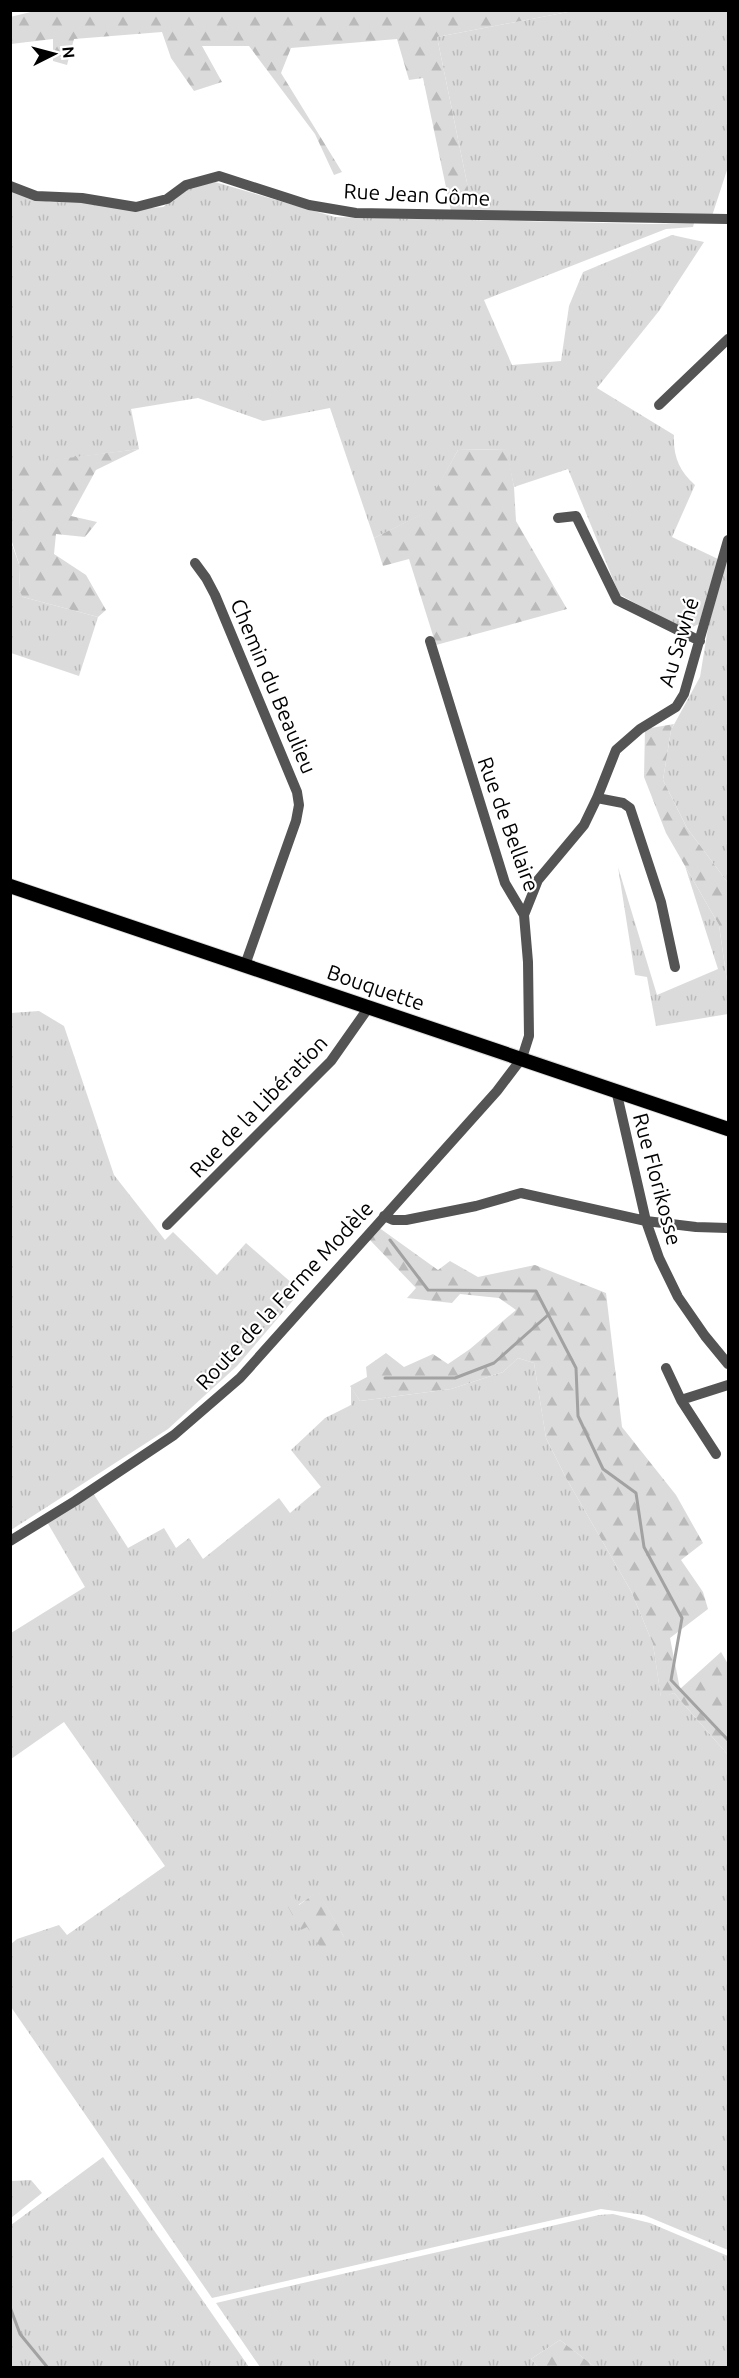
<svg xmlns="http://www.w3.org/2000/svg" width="739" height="2378" font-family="Ubuntu,sans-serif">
  <defs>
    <pattern id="grass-tufts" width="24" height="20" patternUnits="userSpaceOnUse" patternTransform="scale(1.5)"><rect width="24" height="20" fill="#dbdbdb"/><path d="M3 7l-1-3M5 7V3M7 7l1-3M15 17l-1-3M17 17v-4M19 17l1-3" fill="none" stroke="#bababa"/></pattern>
    <pattern id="forest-firs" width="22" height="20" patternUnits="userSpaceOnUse" patternTransform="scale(1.5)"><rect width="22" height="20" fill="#dbdbdb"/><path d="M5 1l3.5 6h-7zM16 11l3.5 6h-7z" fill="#bababa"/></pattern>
  </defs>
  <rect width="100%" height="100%" fill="#fff"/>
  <path fill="url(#grass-tufts)" fill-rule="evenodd" d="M 573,11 L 728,11 L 728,167 L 712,216 L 619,217 L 555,211 L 473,212 L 437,37 Z
    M 215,182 L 335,217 L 651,224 L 694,223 L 693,227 L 666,229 L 484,300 L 512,365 L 561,361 L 569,306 L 583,272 L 672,235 L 704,242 L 659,311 L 597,388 L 674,435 C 673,456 679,471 695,485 L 672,537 L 718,559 L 699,624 L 688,629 L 661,618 L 619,594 L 568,469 L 514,487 L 506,449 L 458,450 L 423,514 L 374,538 L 330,408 L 263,421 L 198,398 L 131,409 L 139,449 L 11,466 L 10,191 L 50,202 L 94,203 L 138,209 L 163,207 L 190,188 Z
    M 10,539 L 20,567 L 19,591 L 23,597 L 98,617 L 79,676 L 11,653 Z
    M 728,547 L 728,883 L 687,828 L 663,780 L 671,730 L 700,677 L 708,628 Z
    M 685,866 L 719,925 L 728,988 L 728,1014 L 656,1026 L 647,977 L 635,975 L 618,867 L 657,995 L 718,969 Z
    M 39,1011 L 64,1026 L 114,1175 L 165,1240 L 173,1232 L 217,1275 L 246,1243 L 301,1291 L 237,1366 L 168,1429 L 11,1530 L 11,1013 Z
    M 518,1358 L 534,1363 L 546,1438 L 566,1478 L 631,1591 L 653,1644 L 661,1697 L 674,1693 L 728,1755 L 728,2250 L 644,2215 L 601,2209 L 212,2298 L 11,2007 L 11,1944 L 17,1939 L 59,1925 L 67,1935 L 165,1866 L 64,1722 L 11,1759 L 11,1633 L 85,1587 L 47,1522 L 93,1493 L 128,1548 L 164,1528 L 176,1548 L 189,1538 L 203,1559 L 279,1498 L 290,1513 L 321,1487 L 291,1450 L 325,1418 L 351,1405 L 351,1387 L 360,1401 L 451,1389 L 503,1372 ZM 318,1892 L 344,1937 L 307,1926 L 301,1930 L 298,1905 Z
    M 103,2157 L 249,2367 L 11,2367 L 11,2225 Z
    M 31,2180 L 42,2193 L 11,2218 L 11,2181 Z
    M 613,2214 L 650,2223 L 728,2256 L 728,2367 L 595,2367 L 560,2340 L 531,2359 L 538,2367 L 260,2367 L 216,2303 L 599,2215 Z"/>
  <path fill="url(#forest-firs)" d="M 39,10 L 573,11 L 437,37 L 473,212 L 451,211 L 423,78 L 409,80 L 397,39 L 291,48 L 281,73 L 342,172 L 334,175 L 315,134 L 249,46 L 202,46 L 222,82 L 194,91 L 171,58 L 162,32 L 74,39 L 67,65 L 53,61 L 53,39 L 11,44 L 10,17 Z
    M 139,449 L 96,470 L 71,516 L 97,522 L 85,537 L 56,534 L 54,554 L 86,575 L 106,610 L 98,617 L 23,597 L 19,591 L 20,567 L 11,539 L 11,465 Z
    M 507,449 L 514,487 L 516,521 L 567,609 L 436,645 L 409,559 L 383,566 L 374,538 L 422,514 L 458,450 Z
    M 674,724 L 671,730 L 663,780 L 687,828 L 728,883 L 728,988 L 719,925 L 666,833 L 644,777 L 645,729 Z
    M 378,1227 L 438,1270 L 450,1261 L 478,1277 L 535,1265 L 606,1293 L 622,1427 L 676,1495 L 703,1543 L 681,1560 L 703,1592 L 708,1609 L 670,1638 L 680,1689 L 721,1652 L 728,1664 L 728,1755 L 674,1693 L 661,1698 L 653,1644 L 631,1591 L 566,1478 L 546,1438 L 534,1363 L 518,1358 L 503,1372 L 451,1389 L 360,1401 L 350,1386 L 367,1377 L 366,1367 L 386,1353 L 404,1367 L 433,1354 L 448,1364 L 470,1349 L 516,1310 L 499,1298 L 460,1294 L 452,1303 L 407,1298 L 416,1288 L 368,1238 Z
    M 318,1891 L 344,1937 L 322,1950 L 307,1927 L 301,1930 L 283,1898 L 292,1893 L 299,1905 Z
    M 560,2340 L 595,2367 L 538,2367 L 531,2359 Z"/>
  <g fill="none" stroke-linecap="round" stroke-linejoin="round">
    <path stroke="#a2a2a2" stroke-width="3" d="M 390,1240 L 428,1290 L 536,1291 L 576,1368 L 578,1416 L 603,1469 L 636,1493 L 644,1547 L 682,1618 L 671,1680 L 728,1740
      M 385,1378 L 455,1378 L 494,1363 L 548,1315
      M 10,2307 L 20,2334 L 48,2368"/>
    <defs>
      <path id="major" d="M 10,886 L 728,1129"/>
    </defs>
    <use href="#major" stroke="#dbdbdb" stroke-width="16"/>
    <path stroke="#545454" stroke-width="10" d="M 10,186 L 36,196 L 82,198 L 136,207 L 167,199 L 186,185 L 219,176 L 309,205 L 356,213 L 728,219
      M 659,405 L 728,339
      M 558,518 L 576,516 L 617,600 L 700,641
      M 195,563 L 206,578 L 215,595 L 297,792 L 299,805 L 296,821 L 245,965
      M 597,798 L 623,803 L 630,808 L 661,902 L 675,967
      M 524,915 L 538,880 L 584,825 L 597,798 L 616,750 L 640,729 L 676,707 L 684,694 L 728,540
      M 616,1090 L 646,1221 L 659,1258 L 678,1297 L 705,1336 L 728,1364
      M 384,1216 L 393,1220 L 406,1220 L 476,1206 L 521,1193 L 646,1221 L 696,1227 L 728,1228
      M 167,1225 L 331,1061 L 369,1007
      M 666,1368 L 681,1400 L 716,1454
      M 681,1400 L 728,1385
      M 10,1541 L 75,1501 L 174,1435 L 240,1378 L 497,1091 L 522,1058 L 529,1036 L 528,962 L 524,915 L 505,883 L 430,641"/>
    <use href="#major" stroke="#000" stroke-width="14"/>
  </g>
  <g text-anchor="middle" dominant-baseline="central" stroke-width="4.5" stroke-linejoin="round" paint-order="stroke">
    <g font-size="21" fill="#000" stroke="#fff">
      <text transform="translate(417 194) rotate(3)">Rue Jean Gôme</text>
      <text transform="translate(678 642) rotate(-73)">Au Sawhé</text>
      <text transform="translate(274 686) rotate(67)">Chemin du Beaulieu</text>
      <text transform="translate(509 824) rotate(70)">Rue de Bellaire</text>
      <text transform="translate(376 987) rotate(19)">Bouquette</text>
      <text transform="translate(258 1106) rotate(-46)">Rue de la Libération</text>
      <text transform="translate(658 1179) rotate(75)">Rue Florikosse</text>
      <text transform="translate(284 1295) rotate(-47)">Route de la Ferme Modèle</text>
    </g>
  </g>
  <rect width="739" height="2378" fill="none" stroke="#000000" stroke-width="24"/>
  <g transform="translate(54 54) rotate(84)" stroke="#ffffff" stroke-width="4.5" paint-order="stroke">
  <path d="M0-4.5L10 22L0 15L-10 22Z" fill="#000000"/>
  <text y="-9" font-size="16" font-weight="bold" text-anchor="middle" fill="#000000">N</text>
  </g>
</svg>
